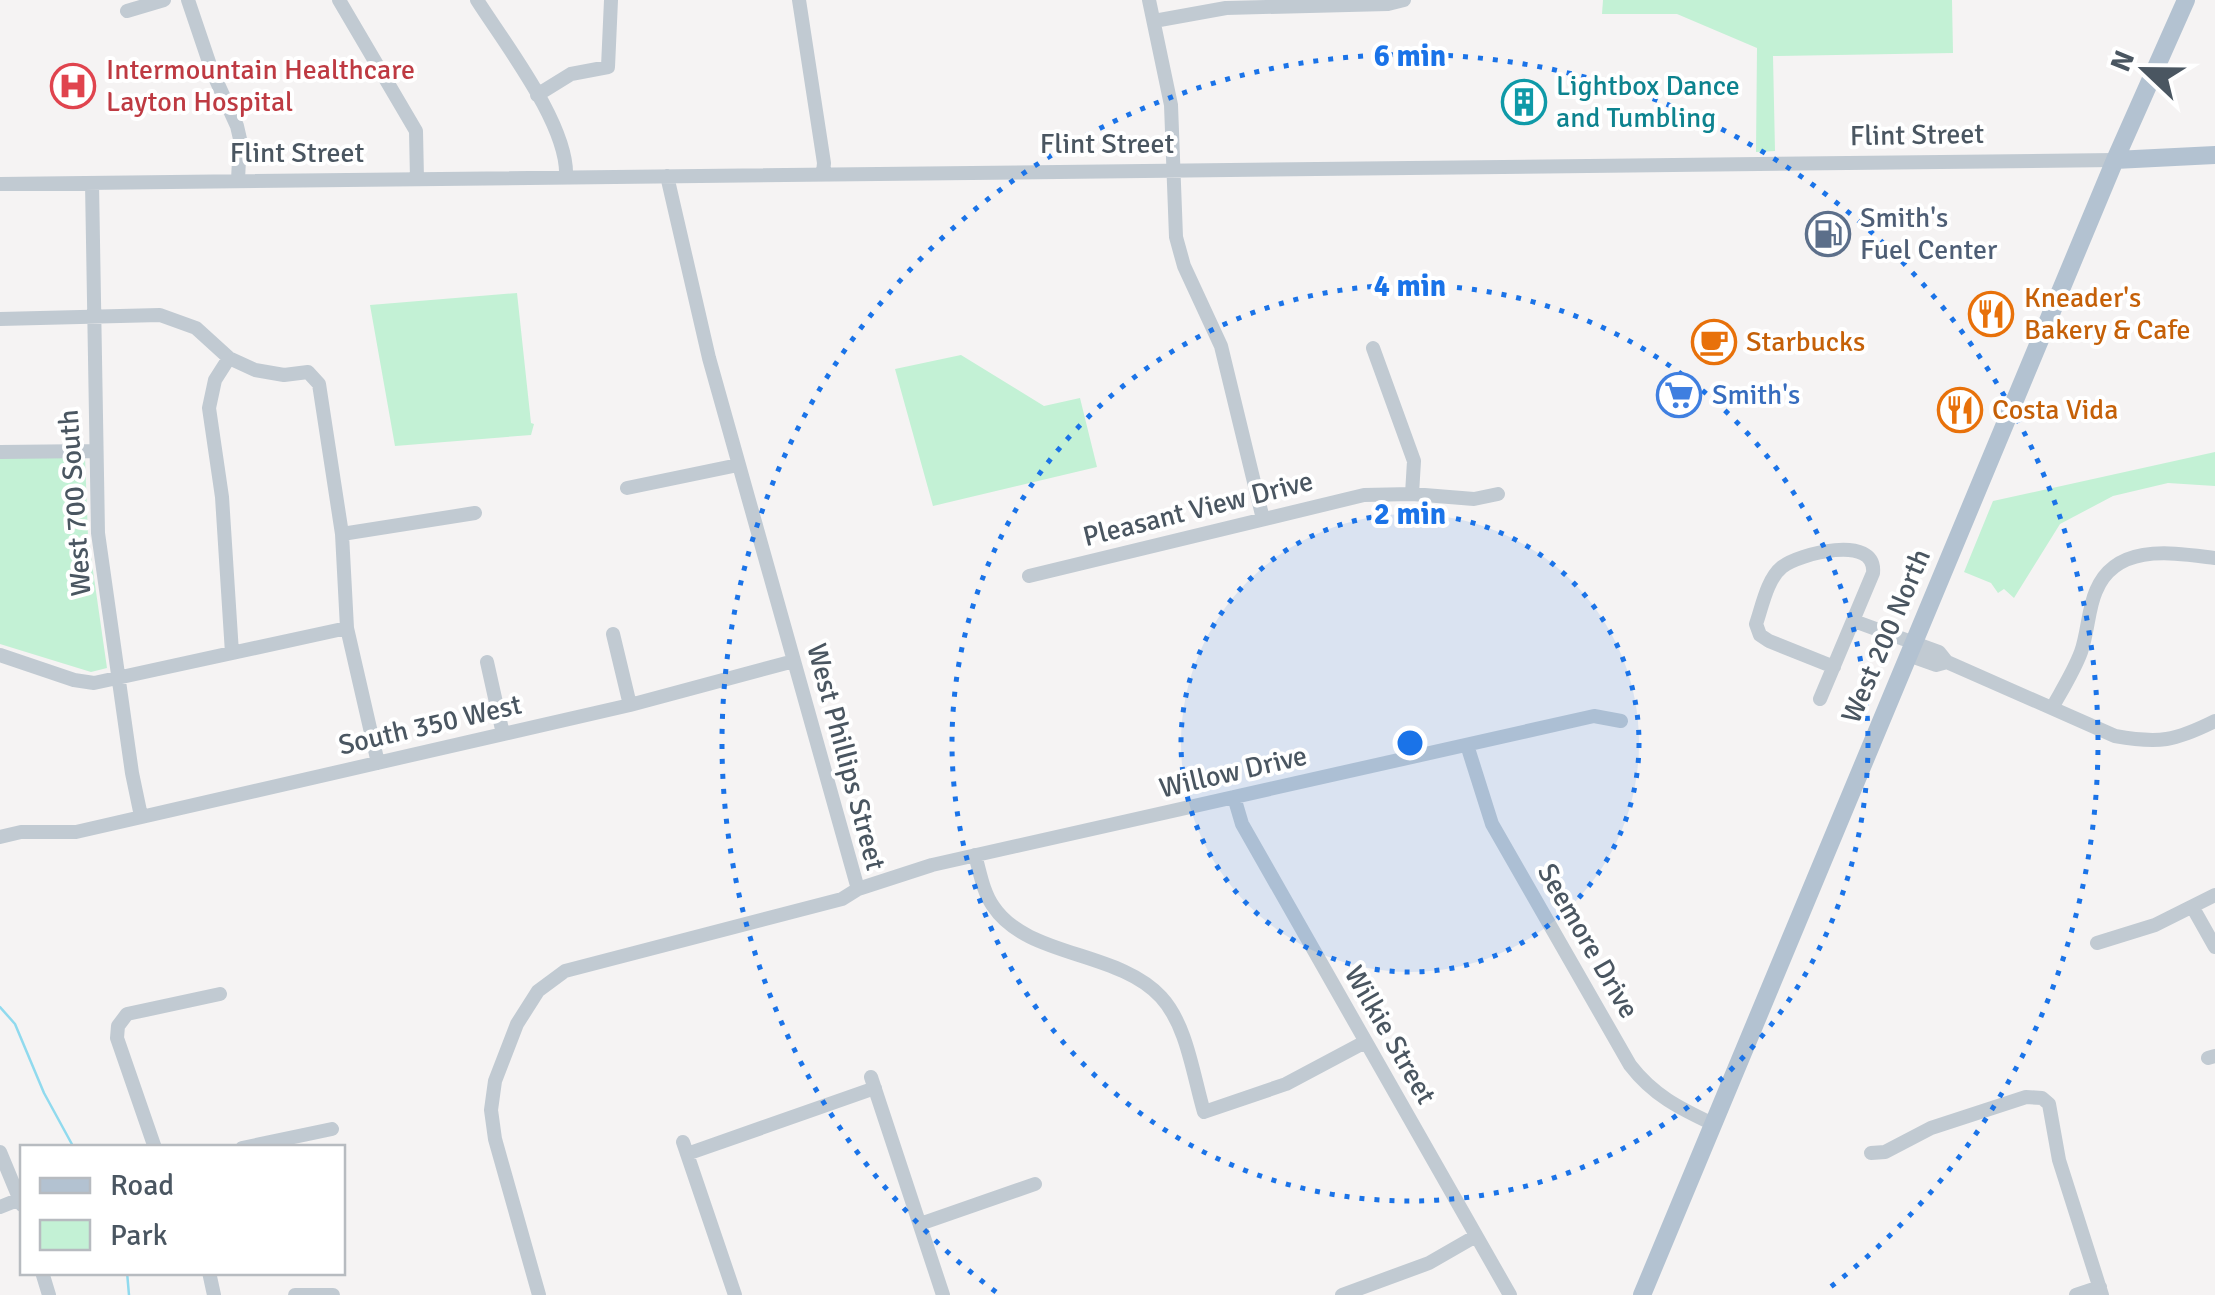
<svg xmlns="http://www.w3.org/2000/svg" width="2215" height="1295" font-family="Signika,sans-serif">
  <rect width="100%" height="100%" fill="#f5f3f3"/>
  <path fill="#c3f1d5" d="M 1603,0 L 1952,0 L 1953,53 L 1773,56 L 1775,151 L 1756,152 L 1757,48 L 1677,14 L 1602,14 Z
    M 517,293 L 531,423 L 534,424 L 531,435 L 395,446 L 370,305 Z
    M 961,355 L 1044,406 L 1080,398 L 1097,467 L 933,506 L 895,369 Z
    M 2215,452 L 2215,486 L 2168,483 L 2113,496 L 2060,524 L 2014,598 L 2004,589 L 1998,593 L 1991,583 L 1964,572 L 1993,501 Z
    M 85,457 L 88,536 L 107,668 L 91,672 L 0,644 L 0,458 Z"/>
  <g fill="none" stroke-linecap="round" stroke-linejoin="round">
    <path stroke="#90daee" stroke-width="2.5" d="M 0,1007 L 15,1024 L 44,1093 L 74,1148
      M 127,1272 L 129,1295"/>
    <path stroke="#c1cad2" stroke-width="14" d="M 188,0 L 212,71 L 237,126 L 240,139 L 238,180
      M 339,0 L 416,131 L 417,179
      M 477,0 C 505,44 569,126 566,177
      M 799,0 L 824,163 L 823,173
      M 1149,0 L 1171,105 L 1176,237 L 1184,266 L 1221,346 L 1263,519
      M 127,11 L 164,0
      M 1154,21 L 1226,8 L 1388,4 L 1404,0
      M 537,95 L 571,74 L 608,67 L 611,0
      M 667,176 L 709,358 L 858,889
      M 92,183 L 98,533 L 132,773 L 141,816
      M 0,184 L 2115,160
      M 0,319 L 160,315 L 196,328 L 229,358 L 255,370 L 284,375 L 308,372 L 319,384 L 342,534 L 347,628 L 378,763
      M 1373,348 L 1414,461 L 1412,494
      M 229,358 L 215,380 L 209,408 L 222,497 L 232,653
      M 0,452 L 94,451
      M 627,488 L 738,465
      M 342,534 L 475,513
      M 1029,576 L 1364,495 L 1412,494 L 1474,499 L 1498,494
      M 1854,621 L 1939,652 L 1947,662 L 2115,736 C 2159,744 2175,741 2215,721
      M 613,634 L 630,705
      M 0,655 L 74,680 L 94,683 L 347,628
      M 1908,655 L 1936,665 L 1947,662
      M 487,662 L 503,734
      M 1820,699 L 1873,573 C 1877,533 1798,554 1782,567 C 1767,579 1762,607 1756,624 L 1760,635 L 1769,641 L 1834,667
      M 2052,708 C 2062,690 2074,671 2081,652 C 2088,632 2088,609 2096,591 C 2116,542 2174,553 2215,558
      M 1467,745 L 1492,824 L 1630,1065 C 1653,1095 1679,1108 1713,1124
      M 1234,797 L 1242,824 L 1510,1295
      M 0,837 L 21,832 L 76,832 L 630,705 L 794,661
      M 975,855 C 980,872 983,892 993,906 C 1027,958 1118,950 1161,997 C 1187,1025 1193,1075 1204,1112 L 1286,1084 L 1365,1042
      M 2193,908 L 2215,947
      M 2097,943 L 2155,925 L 2215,895
      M 2208,1058 L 2215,1056
      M 871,1077 L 943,1295
      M 683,1142 L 735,1295
      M 155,1148 L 117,1038 L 118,1026 L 127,1014 L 220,994
      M 242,1148 L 332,1129
      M 0,1152 L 22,1205
      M 1871,1153 L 1885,1152 L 1931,1128 L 2026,1097 L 2042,1098 L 2049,1104 L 2059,1160 L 2102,1295
      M 687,1154 L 875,1088
      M 0,1207 L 20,1199
      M 920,1224 L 1035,1184
      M 42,1272 L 49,1295
      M 209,1272 L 214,1295
      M 295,1295 L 333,1295
      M 539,1295 L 495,1139 L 491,1110 L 495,1081 L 517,1024 L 538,991 L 565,971 L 842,899 L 858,889 L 932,865 L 1594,716 L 1621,721
      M 1342,1295 L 1429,1263 L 1476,1236
      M 2076,1295 L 2100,1287"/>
    <path stroke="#b3c2d1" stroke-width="18" d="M 2115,160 L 2215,155
      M 1642,1295 L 2115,160 L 2186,0"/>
  </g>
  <circle cx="1410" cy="743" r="229" fill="#1a73e8" fill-opacity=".12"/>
  <g fill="none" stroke="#1a73e8" stroke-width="5" stroke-dasharray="5 10">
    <circle cx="1410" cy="743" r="229"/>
    <circle cx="1410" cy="743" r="458"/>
    <path d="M996 1292A688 688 0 1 1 1824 1292"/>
  </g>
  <defs>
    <symbol id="hospital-ring" viewBox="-11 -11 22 22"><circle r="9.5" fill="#fff" stroke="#e0444e" stroke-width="1.5"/><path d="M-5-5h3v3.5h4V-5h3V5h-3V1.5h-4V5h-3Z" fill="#e0444e"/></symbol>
    <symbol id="building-ring" viewBox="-11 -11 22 22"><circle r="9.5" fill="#fff" stroke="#0f9aa8" stroke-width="1.5"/><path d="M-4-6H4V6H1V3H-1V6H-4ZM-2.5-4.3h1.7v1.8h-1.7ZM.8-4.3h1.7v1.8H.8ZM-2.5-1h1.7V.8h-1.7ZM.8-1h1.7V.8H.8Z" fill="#0f9aa8"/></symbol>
    <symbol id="fuel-ring" viewBox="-11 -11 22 22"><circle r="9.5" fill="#fff" stroke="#5c6f8a" stroke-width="1.5"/><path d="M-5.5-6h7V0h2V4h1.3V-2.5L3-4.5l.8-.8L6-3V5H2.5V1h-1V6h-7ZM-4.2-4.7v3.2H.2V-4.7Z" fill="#5c6f8a"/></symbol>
    <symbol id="restaurant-ring" viewBox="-11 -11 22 22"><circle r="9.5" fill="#fff" stroke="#e8710a" stroke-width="1.5"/><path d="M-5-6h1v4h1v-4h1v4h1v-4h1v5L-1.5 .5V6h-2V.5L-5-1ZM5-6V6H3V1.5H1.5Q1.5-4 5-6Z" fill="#e8710a"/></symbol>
    <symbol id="cafe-ring" viewBox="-11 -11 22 22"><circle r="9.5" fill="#fff" stroke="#e8710a" stroke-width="1.5"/><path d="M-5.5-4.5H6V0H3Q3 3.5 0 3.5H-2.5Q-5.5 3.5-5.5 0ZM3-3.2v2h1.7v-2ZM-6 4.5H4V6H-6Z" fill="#e8710a"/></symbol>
    <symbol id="supermarket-ring" viewBox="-11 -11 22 22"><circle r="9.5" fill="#fff" stroke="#3f7fe0" stroke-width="1.5"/><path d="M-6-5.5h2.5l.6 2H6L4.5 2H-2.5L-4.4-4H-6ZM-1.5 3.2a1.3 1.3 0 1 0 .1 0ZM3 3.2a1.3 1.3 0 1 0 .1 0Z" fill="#3f7fe0"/></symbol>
  </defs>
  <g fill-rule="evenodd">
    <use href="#hospital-ring" x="48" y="61" width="50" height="50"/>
    <use href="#building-ring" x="1499" y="77" width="50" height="50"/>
    <use href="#fuel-ring" x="1803" y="209" width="50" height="50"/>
    <use href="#restaurant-ring" x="1966" y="289" width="50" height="50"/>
    <use href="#cafe-ring" x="1689" y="317" width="50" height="50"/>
    <use href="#supermarket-ring" x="1654" y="370" width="50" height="50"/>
    <use href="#restaurant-ring" x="1935" y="385" width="50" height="50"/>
  </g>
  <g text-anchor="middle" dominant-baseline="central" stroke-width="8" stroke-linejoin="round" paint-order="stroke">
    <g font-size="28" fill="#be3a42" stroke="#fff" text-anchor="start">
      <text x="106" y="70">Intermountain Healthcare<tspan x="106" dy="32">Layton Hospital</tspan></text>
    </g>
    <g font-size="28" fill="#0d838f" stroke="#fff" text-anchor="start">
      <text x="1556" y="86">Lightbox Dance<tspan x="1556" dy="32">and Tumbling</tspan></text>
    </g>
    <g font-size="28" fill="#4a5661" stroke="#fff">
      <text transform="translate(1917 135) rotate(-1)">Flint Street</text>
      <text x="1107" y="144">Flint Street</text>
      <text x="297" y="153">Flint Street</text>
      <text transform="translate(75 503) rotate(-94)">West 700 South</text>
      <text transform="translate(1198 509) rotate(-14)">Pleasant View Drive</text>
      <text transform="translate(1886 636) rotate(-67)">West 200 North</text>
      <text transform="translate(430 725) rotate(-13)">South 350 West</text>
      <text transform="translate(846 757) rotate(75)">West Phillips Street</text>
      <text transform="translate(1233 772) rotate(-13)">Willow Drive</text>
      <text transform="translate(1588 941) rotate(60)">Seemore Drive</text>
      <text transform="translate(1390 1035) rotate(60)">Wilkie Street</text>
    </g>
    <g font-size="28" fill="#4e5e75" stroke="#fff" text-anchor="start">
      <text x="1860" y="218">Smith's<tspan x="1860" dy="32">Fuel Center</tspan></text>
    </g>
    <g font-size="28" fill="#c56008" stroke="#fff" text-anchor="start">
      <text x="2024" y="298">Kneader's<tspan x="2024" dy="32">Bakery &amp; Cafe</tspan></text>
      <text x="1746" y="342">Starbucks</text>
      <text x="1992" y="410">Costa Vida</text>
    </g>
    <g font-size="28" fill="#366cbe" stroke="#fff" text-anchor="start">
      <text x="1712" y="395">Smith's</text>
    </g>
  </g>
  <circle cx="1410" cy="743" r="15" fill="#1a73e8" stroke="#fff" stroke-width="5"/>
  <g font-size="30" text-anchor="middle" font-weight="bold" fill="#1a73e8" stroke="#fff" stroke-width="8" stroke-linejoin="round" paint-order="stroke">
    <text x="1410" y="66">6 min</text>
    <text x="1410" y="296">4 min</text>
    <text x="1410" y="524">2 min</text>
  </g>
  <rect x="20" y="1145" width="325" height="130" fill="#ffffff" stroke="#b7bbc0" stroke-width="2.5"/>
  <rect x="40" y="1178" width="50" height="15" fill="#b3c2d1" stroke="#b7bbc0" stroke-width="2.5"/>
  <text x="110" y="1195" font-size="30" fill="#4a5661">Road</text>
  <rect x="40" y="1220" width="50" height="30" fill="#c3f1d5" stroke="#b7bbc0" stroke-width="2.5"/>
  <text x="110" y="1245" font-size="30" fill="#4a5661">Park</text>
  <g transform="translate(2145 70) rotate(292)" stroke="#ffffff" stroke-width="8" paint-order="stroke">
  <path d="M0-8L18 38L0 25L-18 38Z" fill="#4a5661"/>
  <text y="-15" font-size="28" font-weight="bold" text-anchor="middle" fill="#4a5661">N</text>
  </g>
</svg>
